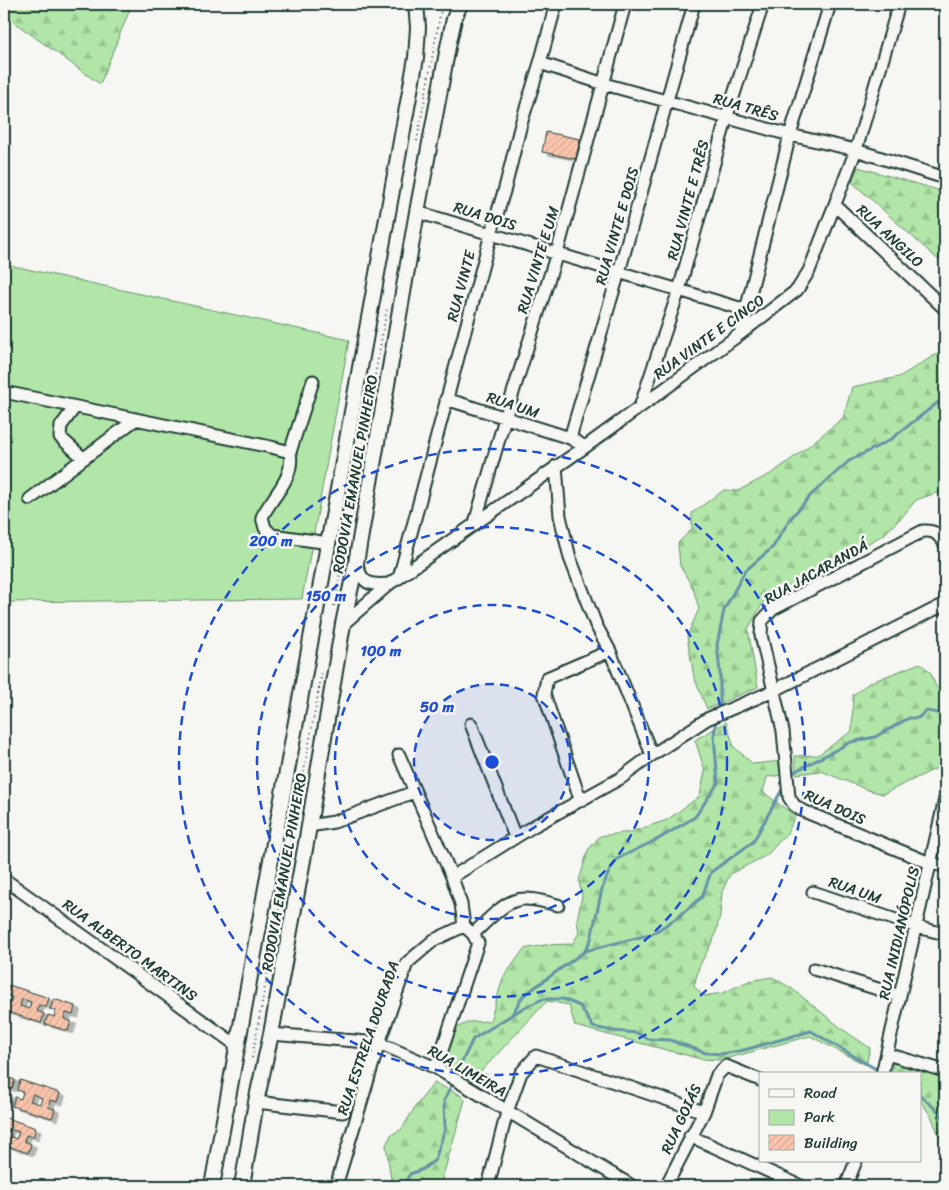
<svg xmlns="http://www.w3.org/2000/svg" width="949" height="1190" font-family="Sriracha,sans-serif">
  <defs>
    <pattern id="forest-firs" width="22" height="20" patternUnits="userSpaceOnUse" patternTransform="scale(1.25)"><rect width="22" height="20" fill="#b1e6a8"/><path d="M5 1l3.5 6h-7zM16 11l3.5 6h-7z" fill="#98c691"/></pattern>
    <pattern id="building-hatch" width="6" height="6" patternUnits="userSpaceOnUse" patternTransform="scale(1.25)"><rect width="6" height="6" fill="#fbc5ad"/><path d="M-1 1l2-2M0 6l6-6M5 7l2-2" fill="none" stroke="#d7aa95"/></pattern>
    <filter id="shadow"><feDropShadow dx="5.5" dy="3" stdDeviation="0" flood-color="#0004"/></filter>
  </defs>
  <rect width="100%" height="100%" fill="#f6f6f2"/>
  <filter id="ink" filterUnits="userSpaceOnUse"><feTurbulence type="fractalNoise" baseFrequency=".02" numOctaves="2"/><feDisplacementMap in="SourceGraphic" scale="10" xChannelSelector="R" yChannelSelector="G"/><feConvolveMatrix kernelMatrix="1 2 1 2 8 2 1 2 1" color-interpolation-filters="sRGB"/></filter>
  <g filter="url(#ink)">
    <path fill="#b1e6a8" stroke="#68926e" d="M 4,264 L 349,340 L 302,599 L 4,602 Z"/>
    <path fill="url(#forest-firs)" stroke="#68926e" d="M 4,4 L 132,4 L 100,84 L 4,15 Z
      M 858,167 L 945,192 L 945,266 L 852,182 Z
      M 945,349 L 945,495 L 936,493 L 916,500 L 902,517 L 883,535 L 764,601 L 748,629 L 758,687 L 707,709 L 694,677 L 687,636 L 699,609 L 693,588 L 680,566 L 678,543 L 692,529 L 692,513 L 724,490 L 738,491 L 774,472 L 801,452 L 843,418 L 852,387 L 899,377 Z
      M 920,663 L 930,672 L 936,687 L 945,693 L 945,766 L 935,769 L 883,794 L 868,790 L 821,771 L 796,774 L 795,756 L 818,755 L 852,731 L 853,695 L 869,683 Z
      M 726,722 L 734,747 L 753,764 L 782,761 L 783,775 L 767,777 L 763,792 L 795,816 L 788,832 L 767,855 L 730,874 L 722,892 L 720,915 L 715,936 L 699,967 L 694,986 L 703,996 L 723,993 L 749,981 L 772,977 L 791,988 L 845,1031 L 870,1048 L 866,1065 L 810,1036 L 721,1060 L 701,1059 L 575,1026 L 569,1005 L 547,1001 L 471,1082 L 443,1065 L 456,1028 L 469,1022 L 490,1021 L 503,978 L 524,949 L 545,945 L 572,944 L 579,933 L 577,920 L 582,896 L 579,881 L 588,850 L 600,836 L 631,832 L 667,820 L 700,796 L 705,771 L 695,740 Z
      M 894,1062 L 945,1077 L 945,1150 L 931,1116 L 920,1100 L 920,1074 L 890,1074 Z
      M 434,1083 L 459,1094 L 465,1100 L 440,1186 L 389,1186 L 391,1179 L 386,1145 L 391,1135 L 402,1129 L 415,1107 Z"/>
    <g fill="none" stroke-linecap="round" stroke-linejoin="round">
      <path stroke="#6494a7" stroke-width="3" d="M 718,710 L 720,705 L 720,672 L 717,645 L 724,610 L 745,571 L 773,547 L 790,519 L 811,495 L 849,461 L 890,440 L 945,397
        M 790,774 L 851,742 L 875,737 L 909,718 L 918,718 L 926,711 L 945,714
        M 585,951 L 591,939 L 602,889 L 609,872 L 617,859 L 660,838 L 695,817 L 718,783 L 714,736 L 716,719
        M 511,1016 L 523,996 L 585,951 L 652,934 L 678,917 L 702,897 L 711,872 L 753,842 L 784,786
        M 455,1076 L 473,1039 L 523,1008 L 543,999 L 563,999 L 580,1006 L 593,1027 L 613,1031 L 637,1033 L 648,1039 L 670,1040 L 706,1053 L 722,1054 L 744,1050 L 811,1031 L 881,1072
        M 920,1095 L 941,1114 L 945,1125
        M 403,1186 L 410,1174 L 423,1169 L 435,1160 L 445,1129 L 444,1101 L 453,1082"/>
    </g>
    <path fill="url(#building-hatch)" stroke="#1f3d34" fill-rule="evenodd" filter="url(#shadow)" d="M 546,132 L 580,139 L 576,159 L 542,152 Z
      M 9,985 L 49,998 L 46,1007 L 39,1005 L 37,1011 L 44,1014 L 41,1023 L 4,1011 L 4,1002 L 10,1004 L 12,997 L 6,995 ZM 22,999 L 31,1002 L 29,1009 L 20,1006 Z
      M 54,999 L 75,1006 L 73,1015 L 66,1013 L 64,1019 L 71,1021 L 68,1031 L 45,1024 L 48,1015 L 54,1017 L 56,1010 L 50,1009 Z
      M 4,1076 L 15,1080 L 12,1089 L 5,1087 L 4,1092 Z
      M 20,1080 L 60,1093 L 57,1102 L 50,1100 L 48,1107 L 55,1109 L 52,1118 L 12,1106 L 15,1097 L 21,1099 L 23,1092 L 17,1090 ZM 33,1094 L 42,1098 L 40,1104 L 30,1101 Z
      M 4,1094 L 10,1096 L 7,1105 L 4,1104 Z
      M 4,1117 L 36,1128 L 33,1137 L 26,1135 L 24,1141 L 31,1144 L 28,1153 L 4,1145 ZM 9,1129 L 19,1132 L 16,1139 L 7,1135 Z"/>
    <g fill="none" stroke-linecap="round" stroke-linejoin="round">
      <defs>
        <path id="minor" d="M 540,63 L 604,84 L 790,135 L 856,150 L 945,178
          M 836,206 L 945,309
          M 417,212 L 746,310
          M 740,334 L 790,135 L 830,4
          M 4,392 L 271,447 L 290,452 C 295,478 273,495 262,517 L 265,528 L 272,535 L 329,543
          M 446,399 L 570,438
          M 641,404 L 679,290 L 727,116 L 763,4
          M 75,407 L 61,426 L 60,437 L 83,458
          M 585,447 L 570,438 L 619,272 L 694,4
          M 290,452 L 313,381
          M 556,466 L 560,516 L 570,558 L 596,625 L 610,651 L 652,755
          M 30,499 L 136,419
          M 475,523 L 505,418 L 557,253 L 625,4
          M 945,544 C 938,535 936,530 923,531 L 773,609 L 762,621 L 761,635 L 783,731 L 789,797 L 794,805 L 801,810 L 930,863 L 945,866
          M 356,563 C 362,583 368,586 389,584
          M 399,578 L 491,234 L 505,188 L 521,124 L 540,63 L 556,4
          M 343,624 L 389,584 L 585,447 L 740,334 L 797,290 L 809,271 L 856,150 L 899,4
          M 471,724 L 515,837
          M 399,755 L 452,877 L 461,904 L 464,926
          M 580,799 L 544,694 L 547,678 L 610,651
          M 309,826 L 334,822 L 414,792
          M 452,877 L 532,827 L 621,778 L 652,755 L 707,719 L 773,691 L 945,604
          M 4,879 L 239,1047
          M 813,892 L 917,927 L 945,934
          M 473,934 C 484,924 501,905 514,901 C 527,896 545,902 558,905
          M 814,969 L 900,996
          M 271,1034 L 379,1043 L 436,1068 L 632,1186
          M 887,1054 L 945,1071
          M 436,1068 L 478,943 L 473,934 L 464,926
          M 882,1074 L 945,799
          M 256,1102 L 343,1112
          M 690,1136 L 801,1186
          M 336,1186 L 379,1043 L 407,963 L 434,940 L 464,926
          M 488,1186 L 507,1112 L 521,1073 L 536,1056 L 704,1112
          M 666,1186 L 704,1112 L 717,1075 L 726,1066 L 760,1080
          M 846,1186 L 856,1161"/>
        <path id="major" d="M 212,1186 L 416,58 L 418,27 L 416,4
          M 242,1186 L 256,1102 L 271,1034 L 307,838 L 343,624 L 356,563 L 417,212 L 448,47 L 454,19 L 460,4"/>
      </defs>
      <use href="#minor" stroke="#1f3d34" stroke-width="15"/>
      <use href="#major" stroke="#1f3d34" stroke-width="18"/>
      <path stroke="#1f3d34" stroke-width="2" stroke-dasharray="1 4" stroke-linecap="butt" d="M 417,141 L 442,4
        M 334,606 L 387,308
        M 252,1058 L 322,672"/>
      <use href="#minor" stroke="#f6f6f2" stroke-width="11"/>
      <use href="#major" stroke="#f6f6f2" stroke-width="14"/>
    </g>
  </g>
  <circle cx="492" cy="762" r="78" fill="#1d4ed8" fill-opacity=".12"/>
  <g fill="none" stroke="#1d4ed8" stroke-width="2.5" stroke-dasharray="9 6">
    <circle cx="492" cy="762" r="78"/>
    <circle cx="492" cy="762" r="157"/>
    <circle cx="492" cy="762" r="235"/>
    <circle cx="492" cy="762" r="313"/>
  </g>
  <g text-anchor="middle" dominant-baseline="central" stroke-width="5" stroke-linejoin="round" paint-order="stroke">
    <g font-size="15" fill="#1f3d34" stroke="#f6f6f2">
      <text transform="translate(746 107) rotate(16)">RUA TRÊS</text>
      <text transform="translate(688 200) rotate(-75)">RUA VINTE E TRÊS</text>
      <text transform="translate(485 216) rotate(17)">RUA DOIS</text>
      <text transform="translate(617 226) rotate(-74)">RUA VINTE E DOIS</text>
      <text transform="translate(890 236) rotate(43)">RUA ANGILO</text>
      <text transform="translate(538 260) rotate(-73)">RUA VINTE E UM</text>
      <text transform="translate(461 286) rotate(-75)">RUA VINTE</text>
      <text transform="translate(709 337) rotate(-36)">RUA VINTE E CINCO</text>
      <text transform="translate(513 405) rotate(18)">RUA UM</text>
      <text transform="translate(355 474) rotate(-80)">RODOVIA EMANUEL PINHEIRO</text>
      <text transform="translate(816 572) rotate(-29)">RUA JACARANDÁ</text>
      <text transform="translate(835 807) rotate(24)">RUA DOIS</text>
      <text transform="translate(284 872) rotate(-80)">RODOVIA EMANUEL PINHEIRO</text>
      <text transform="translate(855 890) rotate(19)">RUA UM</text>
      <text transform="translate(899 933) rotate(-77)">RUA INIDIANÓPOLIS</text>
      <text transform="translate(130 950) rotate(36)">RUA ALBERTO MARTINS</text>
      <text transform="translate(368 1038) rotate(-71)">RUA ESTRELA DOURADA</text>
      <text transform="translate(467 1071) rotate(30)">RUA LIMEIRA</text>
      <text transform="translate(681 1119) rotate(-65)">RUA GOIÁS</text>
    </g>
  </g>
  <circle cx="492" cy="762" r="8" fill="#1d4ed8" stroke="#f6f6f2" stroke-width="2.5"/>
  <g font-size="15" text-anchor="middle" font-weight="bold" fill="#1d4ed8" stroke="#f6f6f2" stroke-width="5" stroke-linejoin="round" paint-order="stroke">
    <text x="271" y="546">200 m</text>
    <text x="326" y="601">150 m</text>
    <text x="381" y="656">100 m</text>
    <text x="437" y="712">50 m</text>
  </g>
  <rect width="949" height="1190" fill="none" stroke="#f6f6f2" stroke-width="20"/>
  <rect x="10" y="10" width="929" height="1170" fill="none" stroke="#1f3d34" stroke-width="2" filter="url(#ink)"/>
  <rect x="759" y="1072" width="162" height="90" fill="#f6f6f2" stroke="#a0aca6"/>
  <rect x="769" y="1089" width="25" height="8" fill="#f6f6f2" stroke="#a0aca6"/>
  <text x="804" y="1098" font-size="15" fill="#1f3d34">Road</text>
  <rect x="769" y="1110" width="25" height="15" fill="#b1e6a8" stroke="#a0aca6"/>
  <text x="804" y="1122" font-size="15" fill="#1f3d34">Park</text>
  <rect x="769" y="1135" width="25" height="15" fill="url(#building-hatch)" stroke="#a0aca6"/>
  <text x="804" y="1148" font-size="15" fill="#1f3d34">Building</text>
</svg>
